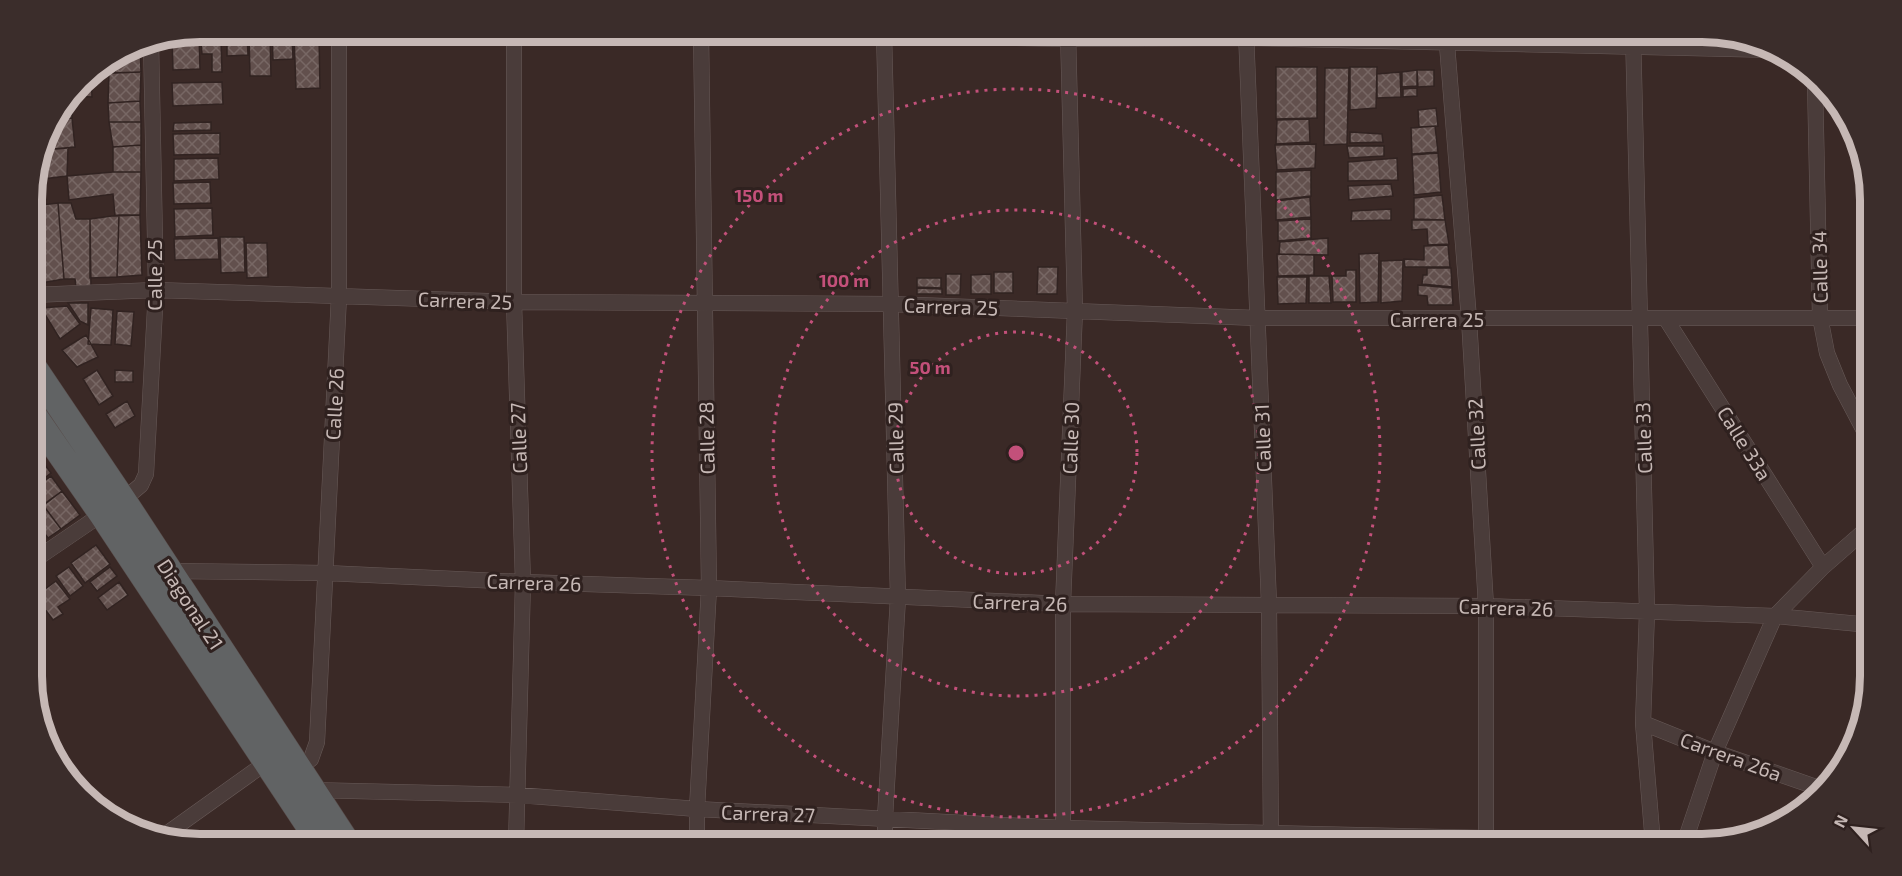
<svg xmlns="http://www.w3.org/2000/svg" width="1902" height="876" font-family="'Exo 2',sans-serif">
  <defs>
    <pattern id="building-cross-hatch" width="8" height="8" patternUnits="userSpaceOnUse" patternTransform="scale(1.5)"><rect width="8" height="8" fill="#62504d"/><path d="M0 0l8 8M0 8l8-8" fill="none" stroke="#776764"/></pattern>
  </defs>
  <rect width="100%" height="100%" fill="#3a2926"/>
  <path fill="url(#building-cross-hatch)" stroke="#312321" stroke-width="1.5" d="M 292,32 L 293,59 L 273,60 L 272,33 Z
    M 186,34 L 199,34 L 200,69 L 173,70 L 172,37 Z
    M 247,34 L 248,55 L 227,56 L 227,35 Z
    M 249,34 L 270,34 L 271,76 L 250,76 Z
    M 294,36 L 319,36 L 320,88 L 296,89 Z
    M 221,40 L 222,72 L 212,72 L 212,54 L 202,54 L 201,41 Z
    M 136,44 L 140,44 L 141,72 L 115,73 L 114,58 Z
    M 114,58 L 115,73 L 91,73 L 91,72 Z
    M 1276,67 L 1317,67 L 1317,118 L 1276,119 Z
    M 1350,67 L 1377,67 L 1376,108 L 1350,110 Z
    M 1325,68 L 1349,68 L 1347,144 L 1324,145 Z
    M 1417,70 L 1434,70 L 1434,86 L 1418,87 Z
    M 1417,70 L 1417,86 L 1402,87 L 1402,72 Z
    M 91,72 L 92,97 L 72,96 L 89,74 Z
    M 141,72 L 140,101 L 108,103 L 109,73 Z
    M 1400,72 L 1401,97 L 1377,98 L 1377,74 Z
    M 222,82 L 223,104 L 173,106 L 172,83 Z
    M 1417,88 L 1417,96 L 1403,97 L 1403,89 Z
    M 72,96 L 72,118 L 54,119 Z
    M 140,101 L 141,122 L 109,122 L 108,103 Z
    M 1436,108 L 1438,126 L 1419,127 L 1418,110 Z
    M 72,118 L 75,147 L 42,150 L 49,125 L 54,119 Z
    M 1309,119 L 1310,142 L 1276,144 L 1277,120 Z
    M 109,122 L 141,122 L 141,145 L 113,147 Z
    M 211,122 L 211,130 L 173,131 L 174,123 Z
    M 1435,126 L 1438,152 L 1412,154 L 1411,128 Z
    M 1350,132 L 1382,134 L 1383,142 L 1350,143 Z
    M 220,133 L 220,154 L 174,155 L 173,134 Z
    M 1316,144 L 1315,168 L 1277,170 L 1275,145 Z
    M 141,145 L 141,172 L 113,172 L 113,147 Z
    M 1347,146 L 1384,146 L 1384,156 L 1349,158 Z
    M 68,148 L 67,176 L 34,180 L 42,150 Z
    M 1438,153 L 1441,192 L 1414,195 L 1412,155 Z
    M 218,158 L 219,179 L 174,181 L 174,159 Z
    M 1397,158 L 1398,180 L 1348,181 L 1348,162 Z
    M 1311,170 L 1311,196 L 1276,200 L 1276,172 Z
    M 113,172 L 141,172 L 140,215 L 115,216 L 113,194 L 69,200 L 67,176 Z
    M 210,182 L 211,203 L 174,204 L 173,183 Z
    M 1391,184 L 1393,196 L 1349,200 L 1348,186 Z
    M 1442,195 L 1445,220 L 1414,219 L 1414,198 Z
    M 1310,197 L 1311,217 L 1276,220 L 1276,201 Z
    M 58,203 L 64,279 L 41,283 L 33,206 Z
    M 58,203 L 71,203 L 76,219 L 90,219 L 91,288 L 76,287 L 75,279 L 64,279 Z
    M 32,207 L 41,283 L 32,284 Z
    M 212,208 L 213,235 L 175,237 L 174,209 Z
    M 1391,209 L 1391,220 L 1351,221 L 1352,211 Z
    M 119,215 L 117,277 L 90,278 L 90,219 Z
    M 119,215 L 140,215 L 142,275 L 117,277 Z
    M 1311,219 L 1311,238 L 1278,241 L 1278,221 Z
    M 1412,220 L 1445,220 L 1449,244 L 1428,245 L 1427,229 L 1412,230 Z
    M 220,237 L 244,237 L 245,272 L 221,273 Z
    M 218,238 L 219,259 L 175,260 L 174,239 Z
    M 1328,238 L 1328,255 L 1279,254 L 1280,242 Z
    M 246,243 L 267,243 L 268,277 L 247,278 Z
    M 1448,245 L 1450,267 L 1405,267 L 1404,259 L 1424,260 L 1424,246 Z
    M 1379,253 L 1378,302 L 1360,303 L 1359,254 Z
    M 1277,254 L 1314,255 L 1314,275 L 1278,276 Z
    M 1403,260 L 1402,301 L 1381,303 L 1381,261 Z
    M 1038,267 L 1058,267 L 1057,294 L 1037,294 Z
    M 1427,268 L 1451,268 L 1452,287 L 1422,284 L 1423,275 L 1427,275 Z
    M 1346,270 L 1356,270 L 1356,302 L 1333,302 L 1332,276 L 1346,276 Z
    M 994,272 L 1013,272 L 1013,293 L 994,293 Z
    M 946,274 L 961,274 L 960,295 L 946,295 Z
    M 991,274 L 991,294 L 971,294 L 971,275 Z
    M 1309,276 L 1329,276 L 1331,303 L 1309,303 Z
    M 1277,277 L 1307,277 L 1306,303 L 1278,304 Z
    M 917,278 L 941,278 L 941,288 L 917,287 Z
    M 1418,285 L 1452,288 L 1453,305 L 1428,305 L 1427,296 L 1418,295 Z
    M 917,288 L 942,289 L 942,294 L 917,294 Z
    M 68,303 L 88,303 L 88,325 L 80,321 Z
    M 67,306 L 80,324 L 60,339 L 41,308 Z
    M 91,308 L 113,310 L 111,345 L 88,344 Z
    M 117,311 L 134,312 L 131,346 L 115,344 Z
    M 86,335 L 98,357 L 77,367 L 62,350 Z
    M 97,370 L 113,396 L 99,405 L 83,379 Z
    M 115,370 L 133,371 L 133,382 L 115,382 Z
    M 127,401 L 135,416 L 115,428 L 106,414 Z
    M 37,454 L 51,473 L 33,487 L 32,458 Z
    M 51,476 L 62,491 L 45,504 L 34,489 Z
    M 62,491 L 80,515 L 61,529 L 43,505 Z
    M 43,505 L 61,529 L 48,538 L 33,518 L 33,513 Z
    M 33,524 L 44,538 L 35,545 L 33,541 Z
    M 96,545 L 110,564 L 85,583 L 71,563 Z
    M 69,567 L 83,586 L 70,596 L 56,576 Z
    M 110,567 L 117,576 L 97,591 L 90,582 Z
    M 56,581 L 70,599 L 58,607 L 63,614 L 53,620 L 33,593 L 42,586 L 45,589 Z
    M 119,582 L 128,595 L 107,610 L 98,598 Z
    M 33,600 L 44,615 L 33,623 Z"/>
  <g fill="none" stroke-linecap="round" stroke-linejoin="round">
    <defs>
      <path id="minor" d="M 514,32 L 514,302 L 523,582 L 516,844
        M 752,32 L 1065,39 L 1246,38 L 1774,50
        M 884,32 L 898,598 L 885,818 L 885,844
        M 1246,32 L 1269,604 L 1271,844
        M 1446,32 L 1469,319 L 1486,606 L 1486,838
        M 1633,32 L 1647,612 L 1643,723 L 1653,844
        M 1815,82 L 1820,317 L 1827,353 L 1840,385 L 1870,442
        M 32,295 L 156,290 L 514,302 L 892,304 L 1257,318 L 1869,318
        M 1666,319 L 1823,567
        M 123,500 L 141,485 L 146,474 L 156,290 L 151,41
        M 33,561 L 102,514
        M 170,571 L 326,573 L 523,582 L 709,588 L 1063,604 L 1486,606 L 1775,616 L 1870,625
        M 1643,723 L 1715,752 L 1819,788
        M 299,768 L 311,759 L 317,742 L 339,296 L 339,32
        M 311,790 L 518,795 L 697,809 L 1063,828 L 1486,838 L 1537,840 L 1549,844
        M 162,837 L 267,762
        M 697,844 L 697,809 L 709,588 L 701,32
        M 1063,844 L 1063,604 L 1075,310 L 1068,32
        M 1684,844 L 1715,752 L 1775,616 L 1823,567 L 1870,526"/>
      <path id="trunk" d="M 32,365 L 123,500 L 348,844
        M 32,413 L 102,514 L 321,844"/>
    </defs>
    <use href="#minor" stroke="#685a58" stroke-width="16"/>
    <use href="#trunk" stroke="#554745" stroke-width="27"/>
    <use href="#minor" stroke="#4a3c3a" stroke-width="15"/>
    <use href="#trunk" stroke="#616364" stroke-width="26"/>
  </g>
  <g fill="none" stroke="#c3507a" stroke-width="3" stroke-dasharray="3 6">
    <circle cx="1016" cy="453" r="121"/>
    <circle cx="1016" cy="453" r="243"/>
    <circle cx="1016" cy="453" r="364"/>
  </g>
  <g text-anchor="middle" dominant-baseline="central" stroke-width="6" stroke-linejoin="round" paint-order="stroke">
    <g font-size="20" fill="#c6b8b5" stroke="#2f211f">
      <text transform="translate(1819 267) rotate(-91)">Calle 34</text>
      <text transform="translate(154 275) rotate(-90)">Calle 25</text>
      <text transform="translate(465 300) rotate(2)">Carrera 25</text>
      <text transform="translate(951 306) rotate(2)">Carrera 25</text>
      <text x="1437" y="319">Carrera 25</text>
      <text transform="translate(334 404) rotate(-87)">Calle 26</text>
      <text transform="translate(1476 434) rotate(-93)">Calle 32</text>
      <text transform="translate(518 438) rotate(-92)">Calle 27</text>
      <text transform="translate(706 438) rotate(-91)">Calle 28</text>
      <text transform="translate(895 438) rotate(-91)">Calle 29</text>
      <text transform="translate(1070 438) rotate(-88)">Calle 30</text>
      <text transform="translate(1262 438) rotate(-92)">Calle 31</text>
      <text transform="translate(1643 438) rotate(-92)">Calle 33</text>
      <text transform="translate(1745 443) rotate(58)">Calle 33a</text>
      <text transform="translate(534 582) rotate(2)">Carrera 26</text>
      <text transform="translate(1020 602) rotate(2)">Carrera 26</text>
      <text transform="translate(191 604) rotate(57)">Diagonal 21</text>
      <text transform="translate(1506 607) rotate(2)">Carrera 26</text>
      <text transform="translate(1731 756) rotate(20)">Carrera 26a</text>
      <text transform="translate(768 813) rotate(2)">Carrera 27</text>
    </g>
  </g>
  <path d="M0 0H1902V876H0ZM200 42H1702A158 158 0 0 1 1860 200V676A158 158 0 0 1 1702 834H200A158 158 0 0 1 42 676V200A158 158 0 0 1 200 42Z" fill="#3b2d2b" fill-rule="evenodd"/>
  <path fill="none" stroke="#c6b8b5" stroke-width="8" d="M200 42H1702A158 158 0 0 1 1860 200V676A158 158 0 0 1 1702 834H200A158 158 0 0 1 42 676V200A158 158 0 0 1 200 42Z"/>
  <circle cx="1016" cy="453" r="9" fill="#c3507a" stroke="#2f211f" stroke-width="3"/>
  <g font-size="18" text-anchor="middle" font-weight="bold" fill="#c3507a" stroke="#2f211f" stroke-width="6" stroke-linejoin="round" paint-order="stroke">
    <text x="759" y="202">150 m</text>
    <text x="844" y="287">100 m</text>
    <text x="930" y="374">50 m</text>
  </g>
  <g transform="translate(1854 828) rotate(297)" stroke="#2f211f" stroke-width="4.5" paint-order="stroke">
  <path d="M0-4.5L10 22L0 15L-10 22Z" fill="#c6b8b5"/>
  <text y="-9" font-size="16" font-weight="bold" text-anchor="middle" fill="#c6b8b5">N</text>
  </g>
</svg>
